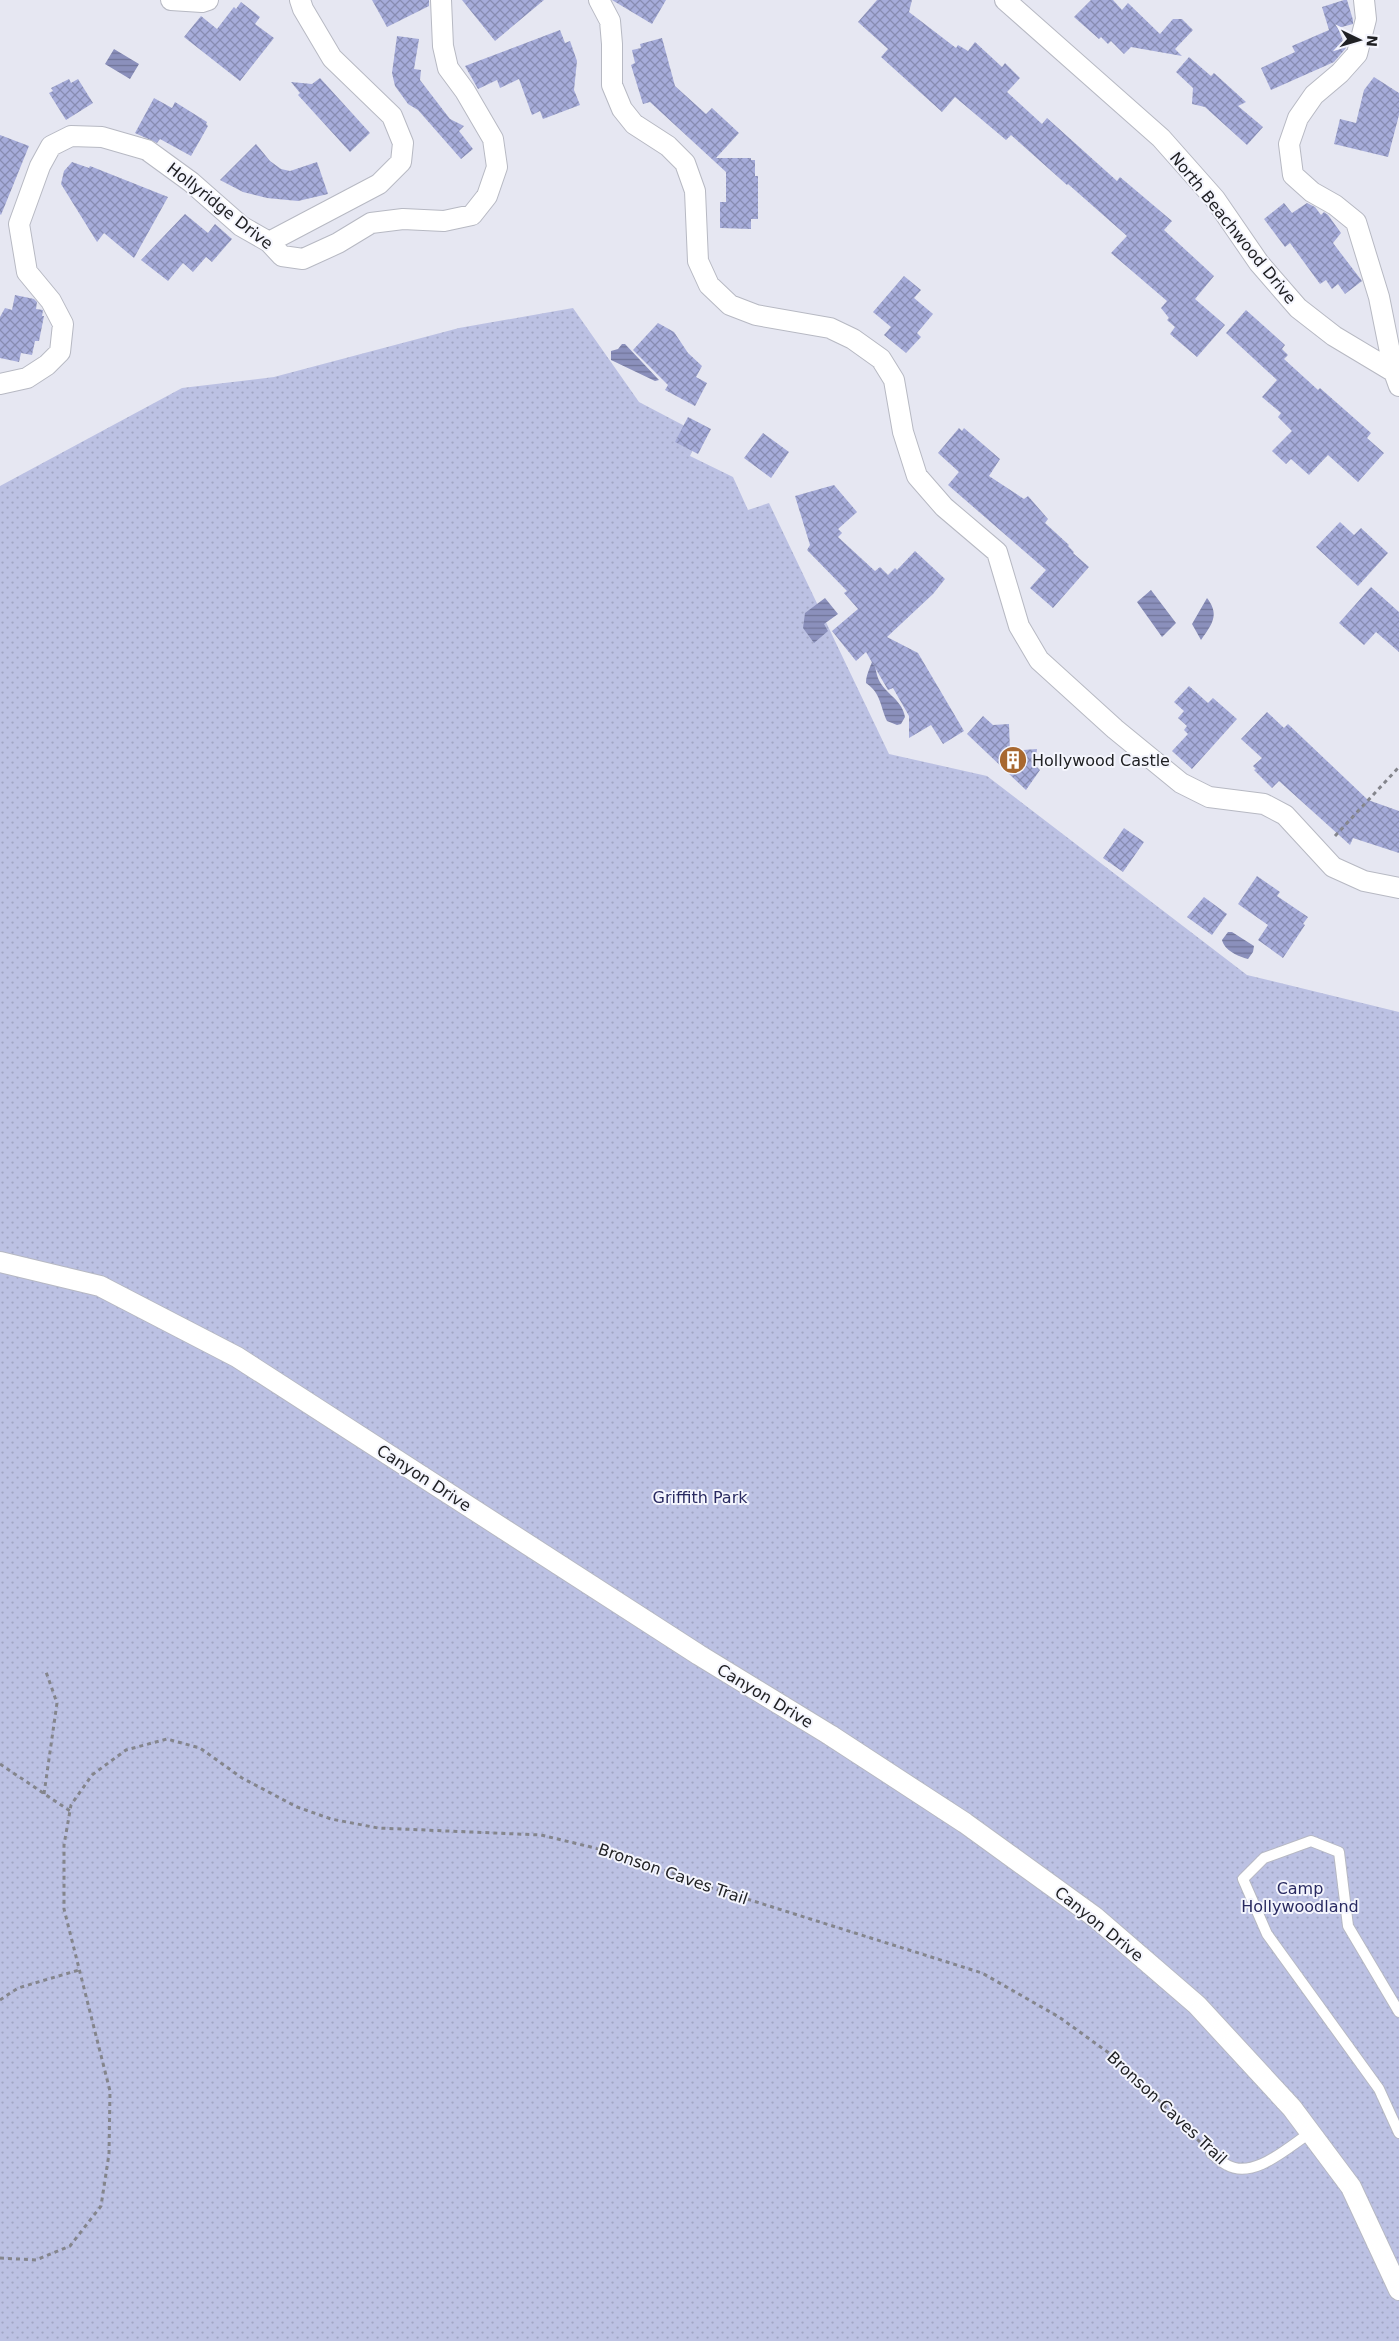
<svg xmlns="http://www.w3.org/2000/svg" width="1399" height="2341" font-family="'DejaVu Sans',sans-serif">
  <defs>
    <pattern id="park-dots" width="8" height="8" patternUnits="userSpaceOnUse" patternTransform="scale(1.25)"><rect width="8" height="8" fill="#bcc1e3"/><path d="M2 2h.1M6 6h.1" fill="none" stroke="#a1a6c3" stroke-width="1.8" stroke-linecap="round"/></pattern>
    <pattern id="water-rules" width="6" height="5" patternUnits="userSpaceOnUse" patternTransform="scale(1.25)"><rect width="6" height="5" fill="#8b90bc"/><path d="M0 2.5h6" fill="none" stroke="#717599"/></pattern>
    <pattern id="building-cross-hatch" width="8" height="8" patternUnits="userSpaceOnUse" patternTransform="scale(1.25)"><rect width="8" height="8" fill="#a6acda"/><path d="M0 0l8 8M0 8l8-8" fill="none" stroke="#878cb1"/></pattern>
  </defs>
  <rect width="100%" height="100%" fill="#e6e7f2"/>
  <path fill="url(#park-dots)" d="M 573,308 L 639,402 L 700,434 L 690,456 L 733,477 L 748,510 L 769,503 L 889,754 L 987,776 L 1247,975 L 1399,1012 L 1399,2341 L 0,2341 L 0,486 L 182,388 L 274,377 L 459,328 Z"/>
  <path fill="url(#water-rules)" d="M 114,49 L 139,64 L 130,79 L 105,64 Z
    M 622,344 L 625,344 L 659,380 L 655,381 L 611,360 L 611,351 L 618,349 Z
    M 1151,590 L 1176,623 L 1162,637 L 1137,602 Z
    M 825,598 L 838,614 L 824,624 L 828,631 L 814,643 L 803,628 L 805,613 Z
    M 1207,598 C 1220,615 1212,624 1201,640 L 1192,624 Z
    M 874,655 C 875,661 875,669 877,675 C 882,693 902,698 905,717 L 901,724 L 897,725 L 887,721 C 880,706 881,693 866,683 C 866,673 872,665 874,655 Z
    M 1228,932 L 1232,932 L 1254,946 L 1253,952 L 1248,959 C 1239,957 1224,950 1222,940 Z"/>
  <path fill="url(#building-cross-hatch)" d="M 372,0 L 429,0 L 429,6 L 387,27 Z
    M 462,0 L 544,0 L 495,41 Z
    M 612,0 L 666,0 L 652,24 Z
    M 877,0 L 912,0 L 909,12 L 956,48 L 958,45 L 968,51 L 975,42 L 1002,67 L 1005,63 L 1020,78 L 1007,92 L 1042,124 L 1047,118 L 1117,181 L 1120,177 L 1172,221 L 1164,230 L 1214,276 L 1195,299 L 1225,325 L 1197,357 L 1170,334 L 1175,327 L 1167,320 L 1169,318 L 1161,308 L 1167,301 L 1111,253 L 1127,236 L 1068,184 L 1067,185 L 1011,135 L 1006,140 L 955,97 L 942,112 L 881,57 L 888,49 L 858,22 Z
    M 1091,0 L 1113,0 L 1122,10 L 1128,3 L 1160,34 L 1173,19 L 1182,19 L 1193,30 L 1175,49 L 1182,56 L 1131,47 L 1124,54 L 1111,41 L 1108,44 L 1101,37 L 1099,39 L 1074,17 Z
    M 1344,0 L 1347,0 L 1353,20 L 1353,24 L 1338,28 L 1346,48 L 1334,62 L 1271,90 L 1261,68 L 1295,52 L 1292,46 L 1329,30 L 1322,7 Z
    M 241,2 L 260,17 L 255,24 L 274,38 L 240,81 L 184,37 L 201,16 L 217,29 L 234,7 L 236,9 Z
    M 560,30 L 565,43 L 570,41 L 577,61 L 574,90 L 580,105 L 543,119 L 540,111 L 532,115 L 519,79 L 500,88 L 497,80 L 478,89 L 465,66 Z
    M 397,36 L 419,39 L 414,69 L 421,70 L 420,80 L 450,119 L 464,126 L 459,131 L 473,149 L 461,159 L 418,110 L 408,104 L 395,86 L 392,73 Z
    M 662,38 L 675,86 L 706,114 L 712,108 L 739,133 L 716,158 L 751,158 L 751,160 L 755,160 L 755,176 L 758,176 L 758,219 L 751,219 L 751,229 L 720,228 L 720,202 L 726,202 L 726,172 L 650,102 L 643,104 L 631,65 L 635,63 L 632,50 L 641,48 L 640,44 Z
    M 1189,57 L 1211,76 L 1214,73 L 1246,102 L 1238,106 L 1263,127 L 1247,145 L 1205,107 L 1192,104 L 1193,88 L 1176,72 Z
    M 1374,77 L 1399,93 L 1399,115 L 1388,157 L 1334,144 L 1340,119 L 1356,123 L 1364,90 Z
    M 320,78 L 370,133 L 350,152 L 298,95 L 300,93 L 291,82 L 312,84 Z
    M 69,79 L 71,83 L 78,79 L 93,103 L 66,120 L 49,93 L 53,91 L 51,88 Z
    M 154,98 L 172,108 L 175,102 L 207,122 L 206,124 L 208,126 L 191,156 L 160,139 L 157,143 L 135,133 Z
    M 0,135 L 29,146 L 1,215 L 0,214 Z
    M 256,144 L 270,161 L 281,169 L 290,171 L 317,162 L 328,194 L 298,201 L 267,198 L 243,192 L 220,180 Z
    M 72,162 L 89,168 L 90,166 L 168,197 L 134,258 L 104,233 L 97,242 L 61,184 L 64,171 Z
    M 1284,203 L 1292,213 L 1307,203 L 1315,207 L 1321,215 L 1324,212 L 1328,215 L 1341,233 L 1333,243 L 1362,281 L 1345,294 L 1338,284 L 1332,289 L 1326,280 L 1320,284 L 1290,243 L 1285,247 L 1264,219 Z
    M 185,214 L 208,233 L 215,224 L 232,239 L 212,262 L 206,257 L 193,272 L 183,263 L 168,281 L 141,260 Z
    M 904,276 L 921,290 L 914,298 L 933,314 L 917,333 L 921,337 L 906,353 L 884,335 L 891,327 L 873,312 Z
    M 15,295 L 34,299 L 37,302 L 36,309 L 43,310 L 42,316 L 44,316 L 39,341 L 35,341 L 32,355 L 21,353 L 19,362 L 0,358 L 0,317 L 5,308 L 12,310 Z
    M 1246,310 L 1285,345 L 1282,349 L 1288,355 L 1284,359 L 1318,390 L 1320,388 L 1371,433 L 1367,438 L 1384,453 L 1358,482 L 1328,455 L 1309,475 L 1291,459 L 1286,464 L 1272,451 L 1292,431 L 1278,417 L 1281,413 L 1262,397 L 1277,380 L 1226,333 Z
    M 658,323 L 674,332 L 688,353 L 702,366 L 696,377 L 707,383 L 695,406 L 665,390 L 668,385 L 633,350 Z
    M 688,417 L 711,429 L 698,454 L 675,442 Z
    M 959,428 L 962,431 L 964,428 L 1000,459 L 989,476 L 1024,499 L 1028,496 L 1048,519 L 1045,523 L 1069,545 L 1068,546 L 1074,552 L 1073,553 L 1089,567 L 1053,608 L 1030,588 L 1046,570 L 948,485 L 959,472 L 938,453 Z
    M 763,433 L 789,452 L 771,478 L 744,458 Z
    M 834,485 L 857,512 L 838,529 L 842,533 L 838,537 L 875,571 L 880,567 L 888,575 L 895,568 L 897,570 L 915,551 L 945,579 L 933,594 L 887,637 L 918,653 L 964,731 L 943,744 L 931,725 L 909,738 L 909,716 L 893,688 L 888,690 L 866,652 L 856,661 L 832,631 L 858,609 L 844,593 L 847,591 L 807,550 L 810,545 L 795,496 Z
    M 1340,522 L 1354,535 L 1361,528 L 1388,553 L 1358,586 L 1316,547 Z
    M 1371,587 L 1399,612 L 1399,652 L 1376,632 L 1364,645 L 1339,623 Z
    M 1189,686 L 1208,703 L 1213,698 L 1237,719 L 1192,769 L 1172,751 L 1188,734 L 1184,730 L 1187,726 L 1178,718 L 1184,711 L 1174,702 Z
    M 1267,712 L 1284,728 L 1288,724 L 1368,800 L 1399,811 L 1399,853 L 1353,838 L 1350,845 L 1279,781 L 1272,788 L 1254,770 L 1256,769 L 1253,766 L 1262,758 L 1241,739 Z
    M 983,716 L 993,725 L 1009,724 L 1010,751 L 1037,749 L 1035,765 L 1040,770 L 1026,790 L 967,734 Z
    M 1124,828 L 1144,842 L 1123,872 L 1103,858 Z
    M 1257,876 L 1280,892 L 1277,896 L 1308,917 L 1303,924 L 1305,925 L 1283,958 L 1258,940 L 1268,925 L 1238,904 Z
    M 1204,897 L 1227,914 L 1212,935 L 1187,917 Z"/>
  <g fill="none" stroke-linecap="round" stroke-linejoin="round">
    <defs>
      <path id="lane" d="M 1399,2012 L 1348,1926 L 1339,1852 L 1311,1841 L 1264,1858 L 1243,1879 L 1267,1934 L 1379,2089 L 1399,2133
        M 1211,2153 C 1216,2157 1221,2162 1227,2165 C 1254,2180 1288,2147 1310,2133"/>
      <path id="street" d="M 171,0 L 202,2 L 208,0
        M 599,0 L 610,21 L 612,44 L 612,85 L 622,109 L 634,124 L 668,146 L 685,163 L 695,191 L 698,261 L 709,285 L 730,305 L 756,315 L 830,328 L 853,339 L 881,359 L 894,380 L 903,432 L 917,476 L 944,507 L 997,552 L 1019,626 L 1039,660 L 1115,729 L 1181,783 L 1209,797 L 1264,804 L 1285,815 L 1333,867 L 1364,881 L 1399,888
        M 1005,0 L 1161,138 L 1215,199 L 1259,263 L 1298,308 L 1334,336 L 1394,372 L 1399,386
        M 1364,0 L 1366,19 L 1357,54 L 1340,73 L 1314,95 L 1298,118 L 1289,144 L 1293,175 L 1312,192 L 1335,205 L 1356,222 L 1379,297 L 1394,372
        M 269,242 L 379,184 L 401,162 L 403,143 L 392,116 L 332,58 L 303,9 L 300,0
        M 0,384 L 27,378 L 47,365 L 60,352 L 63,324 L 51,301 L 27,272 L 19,224 L 40,166 L 51,146 L 71,136 L 102,137 L 147,150 L 191,182 L 241,226 L 269,242 L 282,256 L 303,259 L 338,243 L 371,223 L 403,219 L 444,221 L 472,215 L 487,196 L 497,167 L 493,139 L 465,91 L 448,68 L 443,46 L 441,0
        M 0,1262 L 100,1286 L 237,1357 L 699,1655 L 830,1735 L 965,1823 L 1095,1917 L 1197,2005 L 1292,2108 L 1351,2187 L 1399,2290"/>
    </defs>
    <use href="#lane" stroke="#b7b9c3" stroke-width="12"/>
    <use href="#street" stroke="#b7b9c3" stroke-width="22"/>
    <path stroke="#84858c" stroke-width="3" stroke-dasharray="4 4" stroke-linecap="butt" d="M 1335,836 L 1399,767
      M 0,1764 L 70,1811
      M 44,1794 L 57,1703 L 45,1669
      M 0,2000 L 18,1988 L 79,1970
      M 0,2258 L 36,2260 L 70,2246 L 101,2206 L 109,2154 L 110,2091 L 64,1909 L 64,1845 L 71,1805 L 92,1775 L 126,1750 L 167,1739 L 200,1748 L 242,1778 L 297,1807 L 331,1819 L 378,1828 L 541,1835 L 624,1855 L 712,1888 L 982,1973 L 1059,2017 L 1120,2061 L 1200,2142"/>
    <use href="#lane" stroke="#fff" stroke-width="10"/>
    <use href="#street" stroke="#fff" stroke-width="20"/>
  </g>
  <defs>
    <symbol id="building-disc" viewBox="-11 -11 22 22"><circle r="9.5" fill="#a86830" stroke="#f4f5fd"/><path d="M-4-6H4V6H1V3H-1V6H-4ZM-2.5-4.3h1.7v1.8h-1.7ZM.8-4.3h1.7v1.8H.8ZM-2.5-1h1.7V.8h-1.7ZM.8-1h1.7V.8H.8Z" fill="#fff"/></symbol>
  </defs>
  <g fill-rule="evenodd">
    <use href="#building-disc" x="997" y="744" width="32" height="32"/>
  </g>
  <g text-anchor="middle" dominant-baseline="central" stroke-width="4" stroke-linejoin="round" paint-order="stroke">
    <g font-size="16" fill="#202124" stroke="#f4f5fd">
      <text transform="translate(220 206) rotate(38)">Hollyridge Drive</text>
      <text transform="translate(1233 228) rotate(51)">North Beachwood Drive</text>
      <text transform="translate(424 1478) rotate(33)">Canyon Drive</text>
      <text transform="translate(765 1696) rotate(31)">Canyon Drive</text>
      <text transform="translate(673 1874) rotate(19)">Bronson Caves Trail</text>
      <text transform="translate(1099 1924) rotate(39)">Canyon Drive</text>
      <text transform="translate(1167 2108) rotate(43)">Bronson Caves Trail</text>
    </g>
    <g font-size="16" fill="#202124" stroke="#f4f5fd" text-anchor="start">
      <text x="1032" y="760">Hollywood Castle</text>
    </g>
    <g font-size="16" fill="#292a61" stroke="#f4f5fd">
      <text x="700" y="1497">Griffith Park</text>
      <text x="1300" y="1888">Camp<tspan x="1300" dy="18">Hollywoodland</tspan></text>
    </g>
  </g>
  <g transform="translate(1359 40) rotate(95)" stroke="#f4f5fd" stroke-width="4" paint-order="stroke">
  <path d="M0-4L9 19L0 12L-9 19Z" fill="#202124"/>
  <text y="-8" font-size="14" font-weight="bold" text-anchor="middle" fill="#202124">N</text>
  </g>
</svg>
